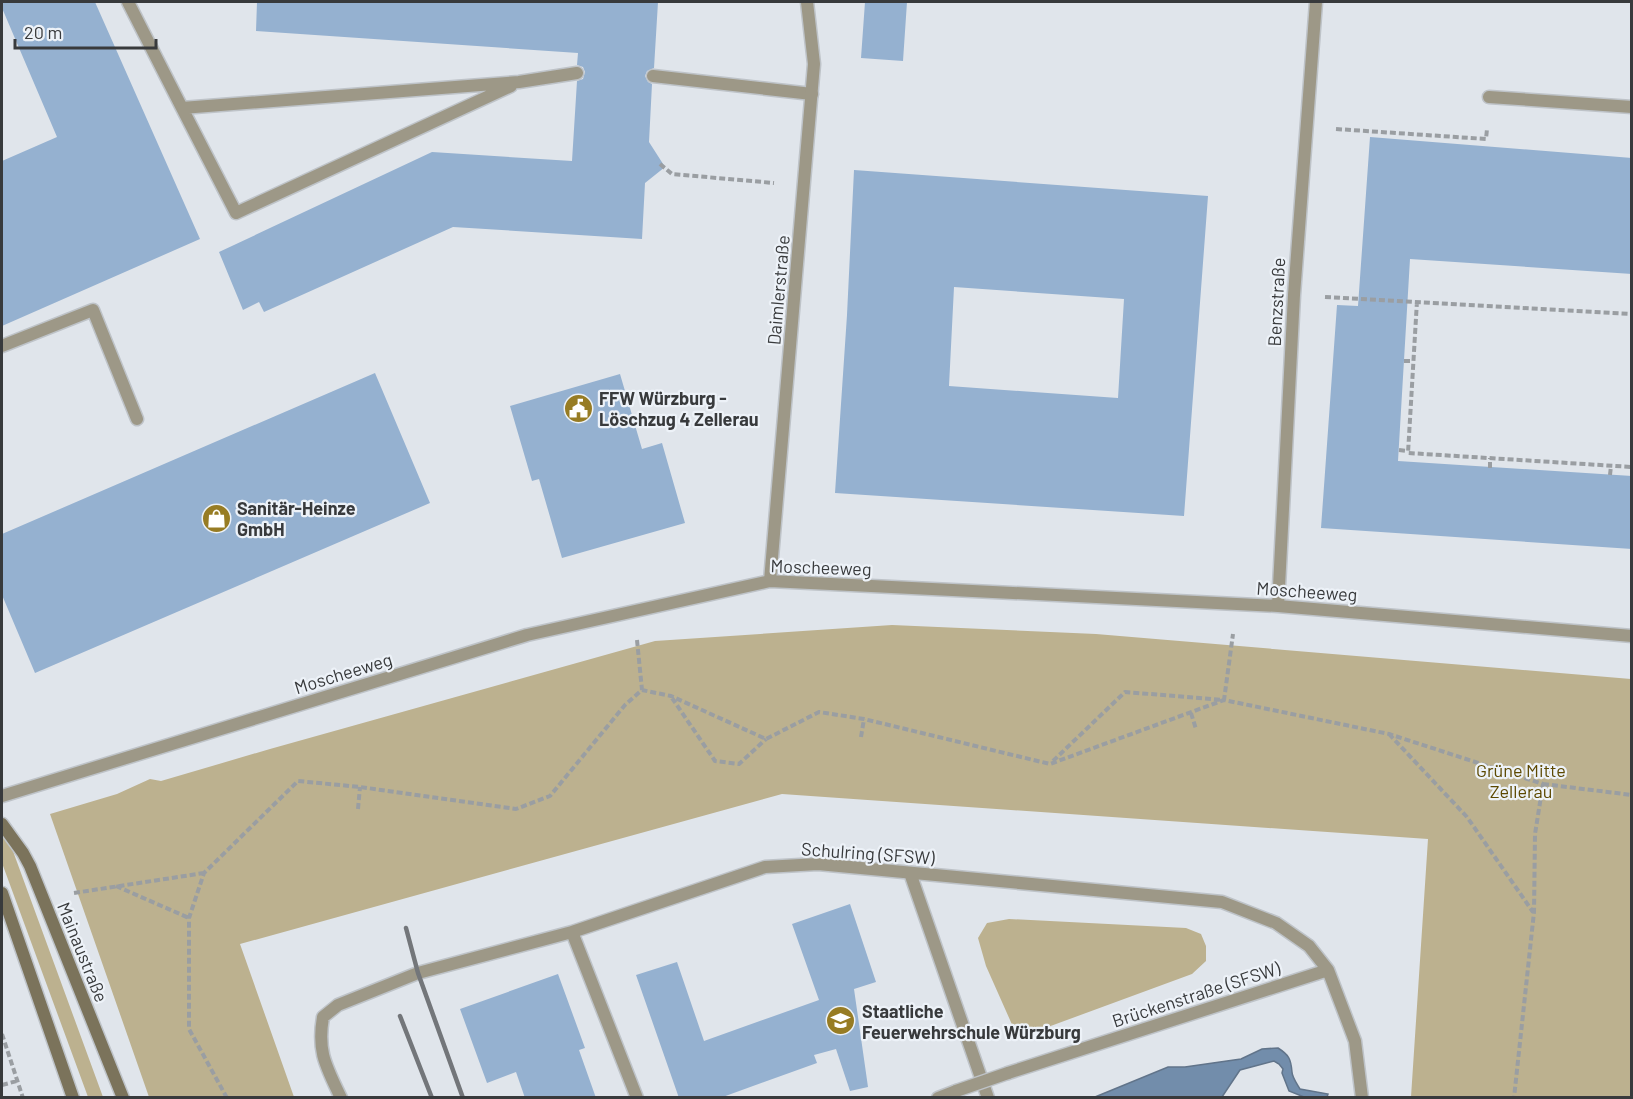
<svg xmlns="http://www.w3.org/2000/svg" width="1633" height="1099" font-family="Barlow,sans-serif">
  <rect width="100%" height="100%" fill="#e0e5eb"/>
  <path fill="#bcb18f" d="M 892,625 L 1096,634 L 1631,679 L 1631,1097 L 1411,1097 L 1428,839 L 782,794 L 240,944 L 294,1097 L 149,1097 L 50,814 L 117,794 L 150,779 L 161,781 L 270,749 L 655,641 Z
    M 2,836 L 10,843 L 103,1097 L 88,1097 L 2,863 Z
    M 1009,919 L 1186,928 L 1201,934 L 1206,946 L 1206,961 L 1192,974 L 1018,1038 L 986,966 L 978,938 L 987,923 Z"/>
  <path fill="#728dab" stroke="#61748a" stroke-width="1.5" d="M 1278,1048 C 1289,1055 1291,1059 1292,1072 C 1292,1077 1297,1084 1300,1089 L 1328,1094 L 1327,1097 L 1304,1097 L 1289,1091 L 1282,1073 L 1283,1069 L 1279,1064 L 1274,1061 L 1240,1070 L 1222,1097 L 1095,1097 L 1168,1067 L 1185,1067 L 1241,1059 L 1262,1049 Z"/>
  <path fill="#95b1d0" fill-rule="evenodd" d="M 2,2 L 95,2 L 200,239 L 2,326 L 2,161 L 57,137 L 2,8 Z
    M 257,2 L 658,2 L 654,68 L 647,71 L 645,76 L 648,82 L 652,84 L 649,142 L 665,167 L 645,183 L 642,239 L 453,227 L 264,312 L 259,302 L 243,310 L 219,252 L 432,152 L 572,161 L 577,81 L 583,79 L 585,72 L 583,67 L 577,65 L 578,53 L 256,31 Z
    M 865,2 L 907,2 L 903,61 L 861,58 Z
    M 1370,137 L 1632,158 L 1632,274 L 1410,259 L 1398,461 L 1632,476 L 1632,549 L 1321,528 L 1337,305 L 1358,306 Z
    M 854,170 L 1208,196 L 1184,516 L 835,493 L 847,315 ZM 954,287 L 1124,299 L 1118,398 L 949,386 Z
    M 375,373 L 430,503 L 35,673 L 2,595 L 2,534 Z
    M 620,374 L 642,449 L 662,443 L 685,523 L 562,558 L 539,479 L 532,481 L 510,406 Z
    M 850,904 L 876,982 L 854,989 L 868,1087 L 850,1091 L 836,1049 L 814,1055 L 817,1063 L 720,1098 L 679,1098 L 636,975 L 677,962 L 704,1041 L 819,1000 L 792,924 Z
    M 558,974 L 585,1048 L 579,1050 L 596,1098 L 525,1098 L 516,1072 L 487,1083 L 460,1009 Z"/>
  <g fill="none" stroke-linecap="round" stroke-linejoin="round">
    <defs>
      <path id="service" d="M 128,2 L 182,108 L 519,82 L 577,73
        M 653,76 L 812,94
        M 1489,97 L 1632,107
        M 182,108 L 236,213 L 511,86
        M 2,346 L 93,310 L 137,419
        M 910,873 L 988,1098
        M 572,932 L 637,1098
        M 1008,1073 L 1328,970
        M 341,1098 C 326,1066 317,1052 323,1017 L 338,1005 L 418,973 L 572,932 L 765,867 L 818,864 L 1222,902 L 1276,923 L 1309,946 L 1328,970 L 1355,1041 L 1362,1098
        M 938,1098 L 956,1091"/>
      <path id="minor" d="M 770,581 L 814,64 L 807,2
        M 1278,606 L 1294,295 L 1316,2
        M 2,796 L 527,635 L 770,581 L 1278,606 L 1632,636"/>
      <path id="secondary" d="M 2,824 L 23,853 L 30,866 L 123,1098
        M 2,893 L 73,1098"/>
    </defs>
    <use href="#service" stroke="#bec3c8" stroke-width="15"/>
    <use href="#minor" stroke="#bec3c8" stroke-width="15"/>
    <use href="#secondary" stroke="#bec3c8" stroke-width="15"/>
    <path stroke="#9a9ea2" stroke-width="4" stroke-dasharray="6 3" stroke-linecap="butt" d="M 1336,129 L 1486,139 L 1487,129
      M 660,164 L 672,174 L 774,183
      M 1325,297 L 1632,314
      M 1417,301 L 1408,453 L 1632,467
      M 1404,361 L 1413,361
      M 1399,450 L 1408,451
      M 1490,468 L 1490,458
      M 1610,475 L 1611,466
      M 637,640 L 642,690
      M 672,698 L 715,761 L 739,764 L 766,739
      M 1191,713 L 1196,729
      M 1389,734 L 1467,817 L 1533,912
      M 861,737 L 864,719
      M 1053,761 L 1125,692 L 1224,700 L 1233,634
      M 1543,784 L 1632,795
      M 358,809 L 360,787
      M 116,886 L 189,918
      M 74,893 L 204,873
      M 2,1034 L 23,1098
      M 2,1085 L 17,1081
      M 227,1098 L 189,1029 L 189,918 L 204,873 L 298,781 L 360,787 L 516,809 L 550,796 L 625,705 L 642,690 L 671,696 L 766,739 L 819,712 L 864,719 L 1050,764 L 1224,700 L 1389,734 L 1543,784 L 1535,834 L 1534,912 L 1514,1098"/>
    <use href="#service" stroke="#9d9887" stroke-width="12"/>
    <use href="#minor" stroke="#9d9887" stroke-width="12"/>
    <use href="#secondary" stroke="#7b735b" stroke-width="12"/>
    <path stroke="#73767a" stroke-width="4.5" d="M 406,928 L 418,973 L 463,1098
      M 400,1016 L 432,1098"/>
    <defs>
      <path id="service-bridge" d="M 956,1091 L 1008,1073"/>
    </defs>
    <use href="#service-bridge" stroke="#bec3c8" stroke-width="15" stroke-linecap="butt"/>
    <use href="#service-bridge" stroke="#9d9887" stroke-width="12"/>
  </g>
  <defs>
    <symbol id="civic-disc" viewBox="-11 -11 22 22"><circle r="9.5" fill="#977c24" stroke="#edf2f8"/><path d="M-.6-6.5H3V-4.5H.6V-3L4-1V1h2V6H-6V1h2V-1L-.6-3ZM-1.2 2.5V6h2.4V2.5Z" fill="#fff"/></symbol>
    <symbol id="shop-disc" viewBox="-11 -11 22 22"><circle r="9.5" fill="#977c24" stroke="#edf2f8"/><path d="M-5-2.5h2.3a2.7 3.5 0 0 1 5.4 0H5L5.5 6h-11ZM-1.5-2.5h3a1.5 2.3 0 0 0-3 0Z" fill="#fff"/></symbol>
    <symbol id="university-disc" viewBox="-11 -11 22 22"><circle r="9.5" fill="#977c24" stroke="#edf2f8"/><path d="M0-5L7-2L0 1L-7-2ZM-4 1L0 2.5L4 1V4Q0 6-4 4Z" fill="#fff"/></symbol>
  </defs>
  <g fill-rule="evenodd">
    <use href="#civic-disc" x="562" y="392" width="33" height="33"/>
    <use href="#shop-disc" x="200" y="502" width="33" height="33"/>
    <use href="#university-disc" x="824" y="1004" width="33" height="33"/>
  </g>
  <g text-anchor="middle" dominant-baseline="central" stroke-width="4.5" stroke-linejoin="round" paint-order="stroke">
    <g font-size="18" fill="#383a3c" stroke="#edf2f8">
      <text transform="translate(778 290) rotate(-85)">Daimlerstraße</text>
      <text transform="translate(1276 302) rotate(-87)">Benzstraße</text>
      <text transform="translate(821 567) rotate(2)">Moscheeweg</text>
      <text transform="translate(1307 591) rotate(4)">Moscheeweg</text>
      <text transform="translate(343 673) rotate(-17)">Moscheeweg</text>
      <text transform="translate(868 853) rotate(4)">Schulring (SFSW)</text>
      <text transform="translate(83 952) rotate(68)">Mainaustraße</text>
      <text transform="translate(1196 994) rotate(-18)">Brückenstraße (SFSW)</text>
    </g>
    <g font-size="18" font-weight="bold" fill="#383a3c" stroke="#edf2f8" text-anchor="start">
      <text x="599" y="398">FFW Würzburg -<tspan x="599" dy="21">Löschzug 4 Zellerau</tspan></text>
      <text x="237" y="508">Sanitär-Heinze<tspan x="237" dy="21">GmbH</tspan></text>
      <text x="862" y="1011">Staatliche<tspan x="862" dy="21">Feuerwehrschule Würzburg</tspan></text>
    </g>
    <g font-size="18" fill="#5c4800" stroke="#edf2f8">
      <text x="1521" y="770">Grüne Mitte<tspan x="1521" dy="21">Zellerau</tspan></text>
    </g>
  </g>
  <rect width="1633" height="1099" fill="none" stroke="#383a3c" stroke-width="6"/>
  <path d="M15 39v9h141v-9" fill="none" stroke="#383a3c" stroke-width="3"/>
  <text x="24" y="39" font-size="18" fill="#383a3c" stroke="#edf2f8" stroke-width="4.5" paint-order="stroke">20 m</text>
</svg>
